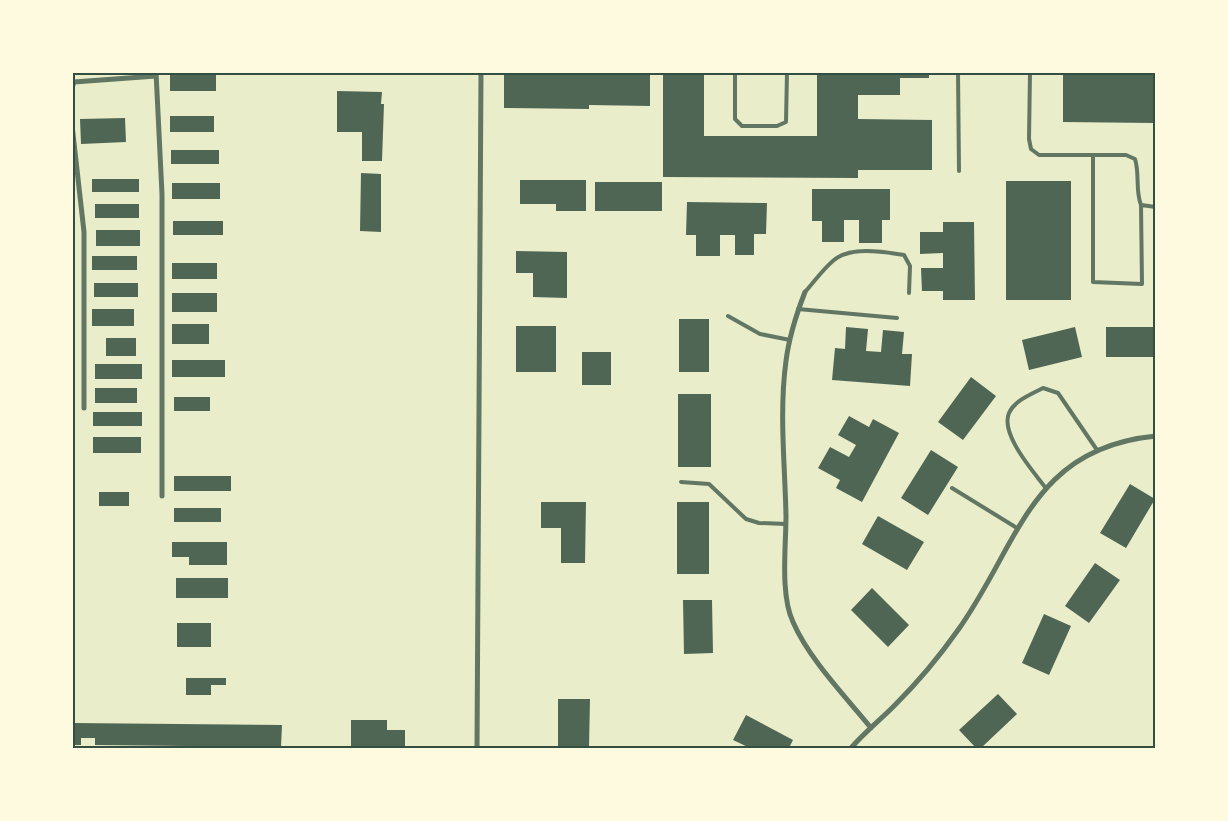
<svg xmlns="http://www.w3.org/2000/svg" width="1228" height="821" font-family="Literata,serif">
  <rect width="100%" height="100%" fill="#e9edc9"/>
  <path fill="#4f6655" d="M 170,72 L 216,72 L 216,91 L 170,91 Z
    M 504,72 L 650,72 L 650,106 L 589,105 L 589,109 L 504,108 Z
    M 663,72 L 704,72 L 704,136 L 817,136 L 817,72 L 929,72 L 929,78 L 900,78 L 900,95 L 858,95 L 858,119 L 932,120 L 932,170 L 858,170 L 858,178 L 663,177 Z
    M 1063,72 L 1153,72 L 1153,123 L 1063,122 Z
    M 337,91 L 382,92 L 381,104 L 384,104 L 382,161 L 362,161 L 362,132 L 337,132 Z
    M 170,116 L 214,116 L 214,132 L 170,132 Z
    M 125,118 L 126,142 L 81,144 L 80,119 Z
    M 171,150 L 219,150 L 219,164 L 171,164 Z
    M 361,173 L 381,174 L 381,232 L 360,231 Z
    M 92,179 L 139,179 L 139,192 L 92,192 Z
    M 520,180 L 586,180 L 586,211 L 556,211 L 556,204 L 520,204 Z
    M 1006,181 L 1071,181 L 1071,300 L 1006,300 Z
    M 595,182 L 662,182 L 662,211 L 595,211 Z
    M 172,183 L 220,183 L 220,199 L 172,199 Z
    M 812,189 L 890,189 L 890,220 L 882,220 L 882,243 L 859,243 L 859,220 L 844,220 L 844,242 L 822,242 L 822,221 L 812,221 Z
    M 687,202 L 767,203 L 766,234 L 754,234 L 754,255 L 735,255 L 735,235 L 720,235 L 720,256 L 696,256 L 696,235 L 686,235 Z
    M 95,204 L 139,204 L 139,218 L 95,218 Z
    M 173,221 L 223,221 L 223,235 L 173,235 Z
    M 943,222 L 974,222 L 975,300 L 943,300 L 943,291 L 922,291 L 921,268 L 943,268 L 943,253 L 920,254 L 920,232 L 943,232 Z
    M 96,230 L 140,230 L 140,246 L 96,246 Z
    M 516,251 L 567,252 L 567,298 L 533,297 L 533,273 L 516,273 Z
    M 92,256 L 137,256 L 137,270 L 92,270 Z
    M 172,263 L 217,263 L 217,279 L 172,279 Z
    M 94,283 L 138,283 L 138,297 L 94,297 Z
    M 172,293 L 217,293 L 217,312 L 172,312 Z
    M 92,309 L 134,309 L 134,326 L 92,326 Z
    M 679,319 L 709,319 L 709,372 L 679,372 Z
    M 172,324 L 209,324 L 209,344 L 172,344 Z
    M 516,326 L 556,326 L 556,372 L 516,372 Z
    M 846,327 L 868,329 L 866,351 L 881,352 L 883,330 L 904,332 L 902,354 L 912,354 L 910,386 L 832,380 L 835,348 L 845,349 Z
    M 1075,327 L 1082,357 L 1029,370 L 1022,340 Z
    M 1106,327 L 1156,327 L 1156,357 L 1106,357 Z
    M 106,338 L 136,338 L 136,356 L 106,356 Z
    M 582,352 L 611,352 L 611,385 L 582,385 Z
    M 172,360 L 225,360 L 225,377 L 172,377 Z
    M 95,364 L 142,364 L 142,379 L 95,379 Z
    M 971,377 L 996,396 L 963,440 L 938,422 Z
    M 95,388 L 137,388 L 137,403 L 95,403 Z
    M 678,394 L 711,394 L 711,467 L 678,467 Z
    M 174,397 L 210,397 L 210,411 L 174,411 Z
    M 93,412 L 142,412 L 142,426 L 93,426 Z
    M 849,416 L 869,427 L 873,419 L 899,433 L 862,502 L 836,488 L 840,480 L 818,468 L 830,447 L 849,457 L 856,445 L 838,435 Z
    M 93,437 L 141,437 L 141,453 L 93,453 Z
    M 931,450 L 958,467 L 928,515 L 901,498 Z
    M 174,476 L 231,476 L 231,491 L 174,491 Z
    M 1130,484 L 1155,499 L 1126,548 L 1100,533 Z
    M 99,492 L 129,492 L 129,506 L 99,506 Z
    M 541,502 L 586,502 L 585,563 L 561,563 L 561,528 L 541,528 Z
    M 677,502 L 709,502 L 709,574 L 677,574 Z
    M 174,508 L 221,508 L 221,522 L 174,522 Z
    M 878,516 L 924,542 L 907,570 L 862,544 Z
    M 172,542 L 227,542 L 227,565 L 189,565 L 189,557 L 172,557 Z
    M 1095,563 L 1120,580 L 1089,623 L 1065,606 Z
    M 176,578 L 228,578 L 228,598 L 176,598 Z
    M 872,588 L 909,625 L 888,647 L 851,610 Z
    M 683,600 L 712,600 L 713,653 L 684,654 Z
    M 1044,614 L 1071,626 L 1049,675 L 1022,663 Z
    M 177,623 L 211,623 L 211,647 L 177,647 Z
    M 186,678 L 226,678 L 226,685 L 211,685 L 211,695 L 186,695 Z
    M 998,694 L 1017,714 L 981,748 L 976,748 L 959,730 Z
    M 558,699 L 590,699 L 589,748 L 558,748 Z
    M 746,715 L 793,740 L 789,748 L 750,748 L 733,740 Z
    M 351,720 L 387,720 L 387,730 L 405,730 L 405,748 L 351,747 Z
    M 72,723 L 282,725 L 281,747 L 95,745 L 95,738 L 81,738 L 81,745 L 72,745 Z"/>
  <g fill="none" stroke-linecap="round" stroke-linejoin="round">
    <path stroke="#617663" stroke-width="4" d="M 735,72 L 735,119 L 742,126 L 777,126 L 786,122 L 787,72
      M 958,72 L 959,171
      M 1030,72 L 1029,139 L 1031,149 L 1039,155 L 1126,155 L 1135,159 C 1140,175 1135,190 1141,205 L 1156,207
      M 1093,155 L 1093,282 L 1142,284 L 1141,205
      M 805,292 C 814,282 823,269 834,260 C 851,246 884,252 904,255 L 910,266 L 909,293
      M 798,309 L 897,318
      M 728,316 L 760,334 L 790,340
      M 681,482 L 709,484 L 746,519 L 759,523 L 786,524
      M 1045,487 C 1033,471 1000,434 1009,413 C 1015,400 1032,394 1043,388 L 1058,393 L 1097,450
      M 952,488 L 1017,528"/>
    <path stroke="#617663" stroke-width="5" d="M 156,72 L 162,194 L 162,496
      M 72,88 L 74,82 L 156,76
      M 72,125 L 84,232 L 84,408
      M 805,292 C 796,315 789,337 786,361 C 779,412 785,465 786,516 C 786,547 780,594 793,622 C 809,659 845,696 871,728
      M 477,748 L 481,72
      M 851,748 C 864,733 880,720 894,706 C 917,683 939,657 958,630 C 1019,545 1030,448 1156,436"/>
  </g>
  <rect width="1228" height="821" fill="none" stroke="#fefae0" stroke-width="148"/>
  <rect x="74" y="74" width="1080" height="673" fill="none" stroke="#344e41" stroke-width="2"/>
</svg>
